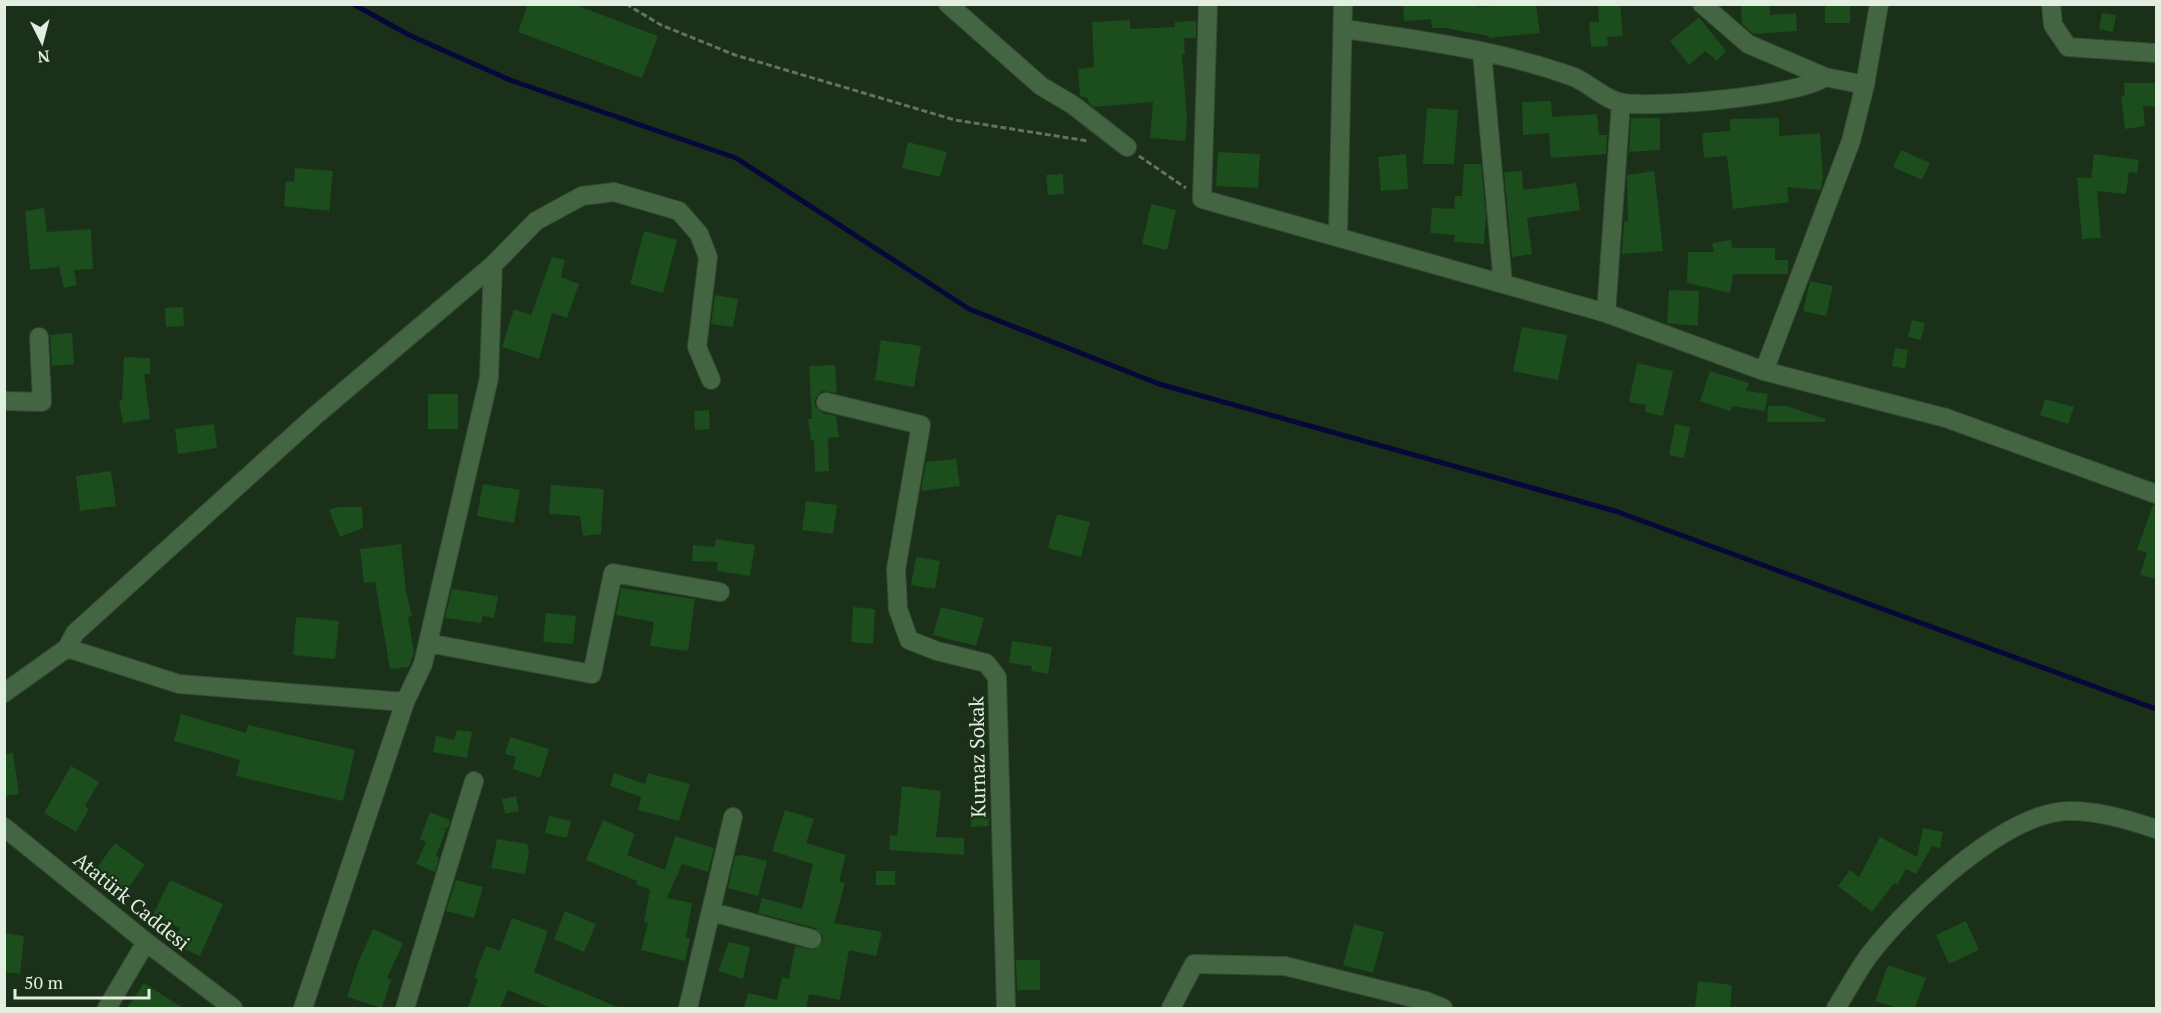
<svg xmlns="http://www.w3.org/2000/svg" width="2161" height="1013" font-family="'PT Serif',serif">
  <rect width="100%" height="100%" fill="#1a3019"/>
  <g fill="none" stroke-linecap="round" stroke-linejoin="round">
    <path stroke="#08073a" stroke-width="5" d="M 353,4 L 409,35 L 510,80 L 736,158 L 969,309 L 1159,384 L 1615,511 L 2156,709"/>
  </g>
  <path fill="#1c4d1c" d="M 528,4 L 573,4 L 658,36 L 642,78 L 518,32 Z
    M 1403,4 L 1477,4 L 1476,7 L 1536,4 L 1540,33 L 1489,38 L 1489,36 L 1445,28 L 1432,28 L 1431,19 L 1404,21 Z
    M 1620,4 L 1623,36 L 1607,37 L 1608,46 L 1591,47 L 1589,22 L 1599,22 L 1598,6 Z
    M 1741,4 L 1769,4 L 1770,15 L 1796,13 L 1797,31 L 1753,34 L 1742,24 Z
    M 1825,4 L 1850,4 L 1850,23 L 1825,23 Z
    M 2102,13 L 2116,15 L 2113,32 L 2099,29 Z
    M 1699,17 L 1726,51 L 1717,61 L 1705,51 L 1689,65 L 1670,41 Z
    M 1130,20 L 1130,29 L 1175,27 L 1175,22 L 1196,21 L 1196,38 L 1184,38 L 1185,54 L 1182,55 L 1187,117 L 1185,141 L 1150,138 L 1153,102 L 1093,107 L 1088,102 L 1088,98 L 1080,96 L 1078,69 L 1094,67 L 1092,22 Z
    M 2124,83 L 2157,83 L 2157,107 L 2143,106 L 2145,126 L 2125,129 L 2121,96 L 2125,95 Z
    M 1551,101 L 1552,117 L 1597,114 L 1599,135 L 1607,135 L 1606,154 L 1551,158 L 1549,133 L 1523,135 L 1522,102 Z
    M 1427,108 L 1458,110 L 1454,164 L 1423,164 Z
    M 1631,118 L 1660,118 L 1660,150 L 1629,152 Z
    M 1779,118 L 1779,136 L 1820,133 L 1823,177 L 1821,190 L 1787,187 L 1789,202 L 1733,209 L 1727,156 L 1704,158 L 1702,133 L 1730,131 L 1730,119 Z
    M 908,142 L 947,152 L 940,177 L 902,168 Z
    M 1901,150 L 1930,163 L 1922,180 L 1893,167 Z
    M 1218,152 L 1260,154 L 1258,188 L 1216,186 Z
    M 1406,154 L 1408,189 L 1381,191 L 1378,157 Z
    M 2094,154 L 2139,160 L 2137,173 L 2129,172 L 2126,194 L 2097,191 L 2101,238 L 2082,239 L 2077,177 L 2091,178 Z
    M 1464,164 L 1481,164 L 1486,216 L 1484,244 L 1454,242 L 1455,235 L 1430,233 L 1432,208 L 1454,209 L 1455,196 L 1462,196 Z
    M 295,168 L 333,171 L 329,211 L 284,206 L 286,181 L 294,182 Z
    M 1522,171 L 1523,190 L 1576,183 L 1580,210 L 1527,218 L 1532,254 L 1512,257 L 1504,172 Z
    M 1654,171 L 1663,251 L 1622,254 L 1624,222 L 1628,221 L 1627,175 Z
    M 1063,174 L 1064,194 L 1048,195 L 1046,175 Z
    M 1151,204 L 1176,210 L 1167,250 L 1142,244 Z
    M 44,208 L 47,232 L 91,229 L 93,269 L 74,270 L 77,285 L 64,288 L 59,267 L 30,270 L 25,211 Z
    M 644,231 L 677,240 L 663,293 L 630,284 Z
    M 1731,240 L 1732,248 L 1775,248 L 1775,260 L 1788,260 L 1788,274 L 1733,274 L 1730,293 L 1687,283 L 1688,252 L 1714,252 L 1712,243 Z
    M 552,257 L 565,260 L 561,277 L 579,284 L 567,318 L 552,313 L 539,359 L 502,347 L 514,309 L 531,315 Z
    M 1810,281 L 1833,286 L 1826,316 L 1803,311 Z
    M 1669,290 L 1699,291 L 1698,326 L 1667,323 Z
    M 715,295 L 738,299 L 733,327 L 711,324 Z
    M 183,307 L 184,326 L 166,327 L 165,308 Z
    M 1912,320 L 1925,323 L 1921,340 L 1908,337 Z
    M 1522,327 L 1567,335 L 1558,380 L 1513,371 Z
    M 72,333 L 74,364 L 52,366 L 50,335 Z
    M 881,340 L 921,346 L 914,387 L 875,380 Z
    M 1895,348 L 1908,350 L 1905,369 L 1892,366 Z
    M 124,357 L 150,358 L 150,374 L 144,374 L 150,419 L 123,423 L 119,401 L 122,400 Z
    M 1637,363 L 1673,371 L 1663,416 L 1645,412 L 1646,405 L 1629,402 Z
    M 835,365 L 837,393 L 822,391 L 815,399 L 815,405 L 823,413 L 836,416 L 839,437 L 828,438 L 829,471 L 815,472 L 814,440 L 811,440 L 808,419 L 812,419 L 809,366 Z
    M 1710,371 L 1749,383 L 1746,391 L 1768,394 L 1765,411 L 1732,406 L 1730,411 L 1700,401 Z
    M 428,394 L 458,394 L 458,429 L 428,429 Z
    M 2045,399 L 2074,407 L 2068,424 L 2040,415 Z
    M 1768,406 L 1787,406 L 1825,419 L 1825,422 L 1767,422 Z
    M 709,410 L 710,429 L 695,430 L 694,411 Z
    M 214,424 L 217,448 L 178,454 L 175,429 Z
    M 1675,424 L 1690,427 L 1684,458 L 1669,455 Z
    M 956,459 L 960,486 L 921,491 L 926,462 Z
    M 111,471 L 116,506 L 80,511 L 76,476 Z
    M 483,484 L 520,490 L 514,523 L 477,516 Z
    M 551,485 L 604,489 L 601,534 L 583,536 L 580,516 L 549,514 Z
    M 806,501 L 837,505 L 833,534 L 802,530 Z
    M 2153,505 L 2157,505 L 2157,579 L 2140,575 L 2147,553 L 2137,550 Z
    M 337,507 L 362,507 L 363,528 L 340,537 L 329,510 Z
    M 1057,514 L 1090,522 L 1081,557 L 1048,548 Z
    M 716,539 L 755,545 L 750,576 L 717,571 L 718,562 L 692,561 L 693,545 L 715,547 Z
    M 401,544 L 406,591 L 412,616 L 408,617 L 414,653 L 409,667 L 390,669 L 375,582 L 364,583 L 360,549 Z
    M 916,557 L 940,561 L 935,589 L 911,585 Z
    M 621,588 L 695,599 L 688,651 L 650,646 L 654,622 L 616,615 Z
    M 452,589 L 498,596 L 494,618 L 483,616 L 481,623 L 445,618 Z
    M 853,607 L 875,609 L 873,644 L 851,642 Z
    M 941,607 L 984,618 L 976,646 L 933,635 Z
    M 546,613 L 576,616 L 573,644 L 543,642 Z
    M 296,617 L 339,621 L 335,659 L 293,655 Z
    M 1012,641 L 1052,647 L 1048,674 L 1031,671 L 1032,666 L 1009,663 Z
    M 181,714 L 246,733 L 248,725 L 355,750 L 343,801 L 236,776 L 240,760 L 174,741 Z
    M 457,730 L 472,732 L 467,758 L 433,752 L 436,736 L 454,740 Z
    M 510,737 L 549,749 L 540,778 L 513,769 L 516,757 L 505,754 Z
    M 13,753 L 19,794 L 4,796 L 4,754 Z
    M 71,766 L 99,782 L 85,806 L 89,809 L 76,832 L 44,813 Z
    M 614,773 L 645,784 L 648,773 L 690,784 L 679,821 L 638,810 L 641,797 L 610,786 Z
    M 902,786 L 941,791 L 936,837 L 964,838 L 964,855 L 889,850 L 890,835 L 897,836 Z
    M 516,796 L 519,811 L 505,814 L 502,799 Z
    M 988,809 L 989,826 L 971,827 L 970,810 Z
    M 785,810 L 814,819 L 806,843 L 846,855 L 839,881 L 845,883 L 834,923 L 882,932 L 876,956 L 849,950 L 840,1000 L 809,994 L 806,1008 L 744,1008 L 748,993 L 777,1000 L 782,977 L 789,979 L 795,946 L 814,950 L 823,941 L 823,936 L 815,928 L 758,913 L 762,898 L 802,909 L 813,864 L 772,851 Z
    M 430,812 L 450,820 L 448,828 L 441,829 L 446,830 L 436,856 L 439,858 L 435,872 L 416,864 L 426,842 L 420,839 Z
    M 549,816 L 571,821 L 567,838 L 545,833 Z
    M 603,820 L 635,834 L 627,855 L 665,870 L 675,836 L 714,848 L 708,872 L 682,864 L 667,898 L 692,903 L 686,937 L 690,939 L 685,961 L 641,950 L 648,923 L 644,922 L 650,890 L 636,884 L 637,881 L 586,860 Z
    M 1923,828 L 1943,832 L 1940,848 L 1932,846 L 1916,874 L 1906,869 L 1897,885 L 1894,883 L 1872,912 L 1838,886 L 1850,870 L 1859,877 L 1880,837 L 1917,857 Z
    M 497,839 L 527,844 L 529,852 L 525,874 L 491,868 Z
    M 115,843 L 145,865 L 121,898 L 91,876 Z
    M 743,855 L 767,861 L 758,896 L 728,888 L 735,856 Z
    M 876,871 L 895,871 L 895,885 L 876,885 Z
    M 170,880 L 223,904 L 200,956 L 173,944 L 180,928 L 153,915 Z
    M 456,880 L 483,887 L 474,918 L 446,911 Z
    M 565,911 L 596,924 L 584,952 L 554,939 Z
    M 512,918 L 548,931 L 534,972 L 620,1008 L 551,1008 L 508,990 L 500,1008 L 468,1008 L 478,979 L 474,978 L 486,946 L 500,951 Z
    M 1966,921 L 1979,950 L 1949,964 L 1936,935 Z
    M 1354,924 L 1384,932 L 1373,973 L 1343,965 Z
    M 373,929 L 403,943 L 387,978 L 391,980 L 382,1008 L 347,997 L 358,963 Z
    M 4,933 L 24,936 L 20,974 L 4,972 Z
    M 729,942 L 750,947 L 743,979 L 718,971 Z
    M 1016,960 L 1040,960 L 1040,990 L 1017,990 Z
    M 1888,965 L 1926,978 L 1915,1008 L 1899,1008 L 1875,1001 Z
    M 1698,981 L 1732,985 L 1730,1008 L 1695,1008 Z
    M 144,983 L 183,1008 L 127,1008 Z"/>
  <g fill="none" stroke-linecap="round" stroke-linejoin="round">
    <defs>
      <path id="street" d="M 948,4 L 1041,86 L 1073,105 L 1127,147
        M 1208,4 L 1202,199 L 1606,313 L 1764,371 L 1946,418 L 2156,494
        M 1702,4 L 1748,44 L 1825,77 L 1865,85
        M 2051,4 L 2053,25 L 2068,47 L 2156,53
        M 1344,29 C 1420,40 1498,50 1571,76 C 1589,82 1605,101 1623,103 C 1658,108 1799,96 1825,77
        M 1482,52 L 1503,284
        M 1338,236 L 1343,4
        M 1606,313 L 1621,103
        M 1764,371 L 1851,141 L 1865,85 L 1879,4
        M 4,401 L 42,402 L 39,337
        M 826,402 L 921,425 L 896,569 L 898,609 L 909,640 L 937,651 L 986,663 L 997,677 L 1006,1008
        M 428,643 L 592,674 L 613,573 L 720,592
        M 67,648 L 179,684 L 405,702
        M 4,693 L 67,648 L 75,633 L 316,415 L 493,265 L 536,221 L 582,196 L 614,192 L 679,211 L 699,234 L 708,257 L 697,347 L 711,380
        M 4,827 L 146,942 L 233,1008
        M 712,912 L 812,939
        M 107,1008 L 146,942
        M 303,1008 L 405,702 L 423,664 L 489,378 L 493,265
        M 405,1008 L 474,781
        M 688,1008 L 733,817
        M 1171,1008 L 1194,964 L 1285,966 L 1426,1001 L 1443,1008
        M 1836,1008 C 1847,991 1857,971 1870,954 C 1908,905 2006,810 2071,811 C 2099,811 2130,820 2156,829"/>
    </defs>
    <use href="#street" stroke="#364b35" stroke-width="20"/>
    <path stroke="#617460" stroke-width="3" stroke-dasharray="6 3" stroke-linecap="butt" d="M 626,4 L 661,25 L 735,55 L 955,120 L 1088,141
      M 1139,156 L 1186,188"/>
    <use href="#street" stroke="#436541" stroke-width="18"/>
  </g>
  <g text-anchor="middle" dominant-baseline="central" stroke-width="5" stroke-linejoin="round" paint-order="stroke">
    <g font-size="20" fill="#e1eee0" stroke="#1a3019">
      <text transform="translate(977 757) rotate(-91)">Kurnaz Sokak</text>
      <text transform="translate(132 901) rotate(39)">Atatürk Caddesi</text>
    </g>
  </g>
  <rect width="2161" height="1013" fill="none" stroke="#e1eee0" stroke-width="12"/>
  <g transform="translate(42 42) rotate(174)" stroke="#1a3019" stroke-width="4.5" paint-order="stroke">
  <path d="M0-4.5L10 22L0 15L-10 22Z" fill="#e1eee0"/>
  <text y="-9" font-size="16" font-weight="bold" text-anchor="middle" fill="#e1eee0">N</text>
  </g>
  <path d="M15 989v9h134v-9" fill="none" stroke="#e1eee0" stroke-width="3"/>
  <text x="24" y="989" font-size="18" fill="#e1eee0" stroke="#1a3019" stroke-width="4.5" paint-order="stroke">50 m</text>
</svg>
